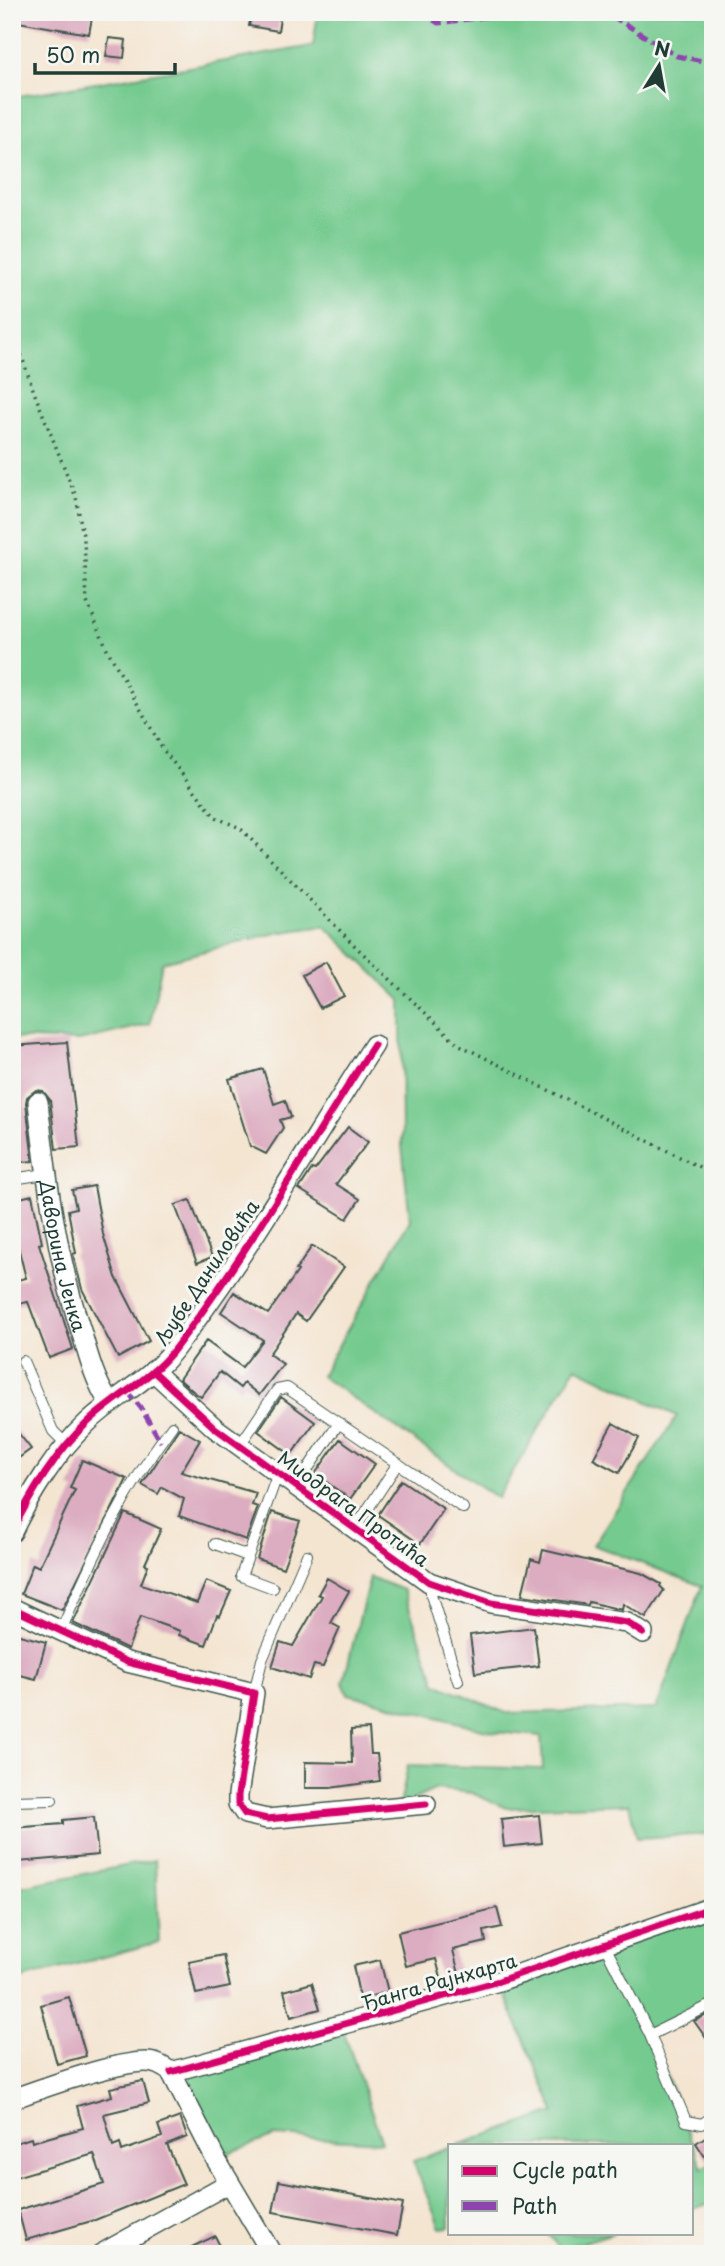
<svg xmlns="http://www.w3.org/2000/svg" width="725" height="2266" font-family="'Playpen Sans',sans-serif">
  <rect width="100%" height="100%" fill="#f6f6f2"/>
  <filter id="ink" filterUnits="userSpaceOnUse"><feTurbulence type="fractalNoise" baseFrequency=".0143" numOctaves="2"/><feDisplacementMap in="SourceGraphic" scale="14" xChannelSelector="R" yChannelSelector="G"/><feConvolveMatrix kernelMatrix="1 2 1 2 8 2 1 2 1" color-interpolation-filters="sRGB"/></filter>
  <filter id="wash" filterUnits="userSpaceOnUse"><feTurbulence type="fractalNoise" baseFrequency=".00686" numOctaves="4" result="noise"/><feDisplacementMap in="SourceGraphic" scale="28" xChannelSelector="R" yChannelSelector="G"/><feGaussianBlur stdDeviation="1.57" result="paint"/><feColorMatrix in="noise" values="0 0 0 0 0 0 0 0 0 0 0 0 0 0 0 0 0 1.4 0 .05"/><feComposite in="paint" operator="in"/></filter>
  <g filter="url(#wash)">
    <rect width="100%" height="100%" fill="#f4e5d1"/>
    <path fill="#74ca8f" stroke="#4a8462" stroke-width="2" d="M 318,12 L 713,12 L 713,1834 L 637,1838 L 629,1804 L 506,1808 L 472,1793 L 436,1789 L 400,1806 L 408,1765 L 543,1769 L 541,1736 L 494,1732 L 348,1694 L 343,1683 L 370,1577 L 403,1590 L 436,1683 L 506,1713 L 656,1709 L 702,1586 L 593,1545 L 677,1416 L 576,1367 L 497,1498 L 321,1376 L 410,1220 L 402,1146 L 401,1000 L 325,926 L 276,933 L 162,962 L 150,1024 L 79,1041 L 12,1038 L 12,97 L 313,46 Z
      M 155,1860 L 159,1942 L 18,1980 L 12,1951 L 12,1888 Z
      M 713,1907 L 713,1997 L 651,2035 L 702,2168 L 713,2163 L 713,2203 L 692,2209 L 692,2145 L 458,2145 L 555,2112 L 499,1981 Z
      M 342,2026 L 382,2142 L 275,2136 L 215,2158 L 171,2072 Z
      M 450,2148 L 450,2227 L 440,2228 L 413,2161 Z
      M 547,2233 L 614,2233 L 560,2249 Z"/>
    <g id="blocks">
      <path fill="#dcacc0" d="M 12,12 L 93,12 L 89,34 L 12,21 Z
        M 252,12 L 281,12 L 278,31 L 249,26 Z
        M 109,38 L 126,40 L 124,58 L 106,56 Z
        M 326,962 L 344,996 L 320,1008 L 302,975 Z
        M 67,1042 L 79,1147 L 56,1149 L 50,1100 L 43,1091 L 36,1090 L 27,1097 L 26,1103 L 33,1161 L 12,1163 L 12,1046 Z
        M 263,1069 L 274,1104 L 285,1100 L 291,1117 L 280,1120 L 283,1128 L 266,1154 L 250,1146 L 229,1079 Z
        M 348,1127 L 368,1142 L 336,1184 L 360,1199 L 347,1219 L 299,1189 L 312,1169 L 315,1170 Z
        M 94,1186 L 103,1234 L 116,1277 L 149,1341 L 118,1358 L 82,1289 L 73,1254 L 76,1253 L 68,1210 L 76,1208 L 72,1190 Z
        M 32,1195 L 42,1243 L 39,1244 L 73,1349 L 49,1358 L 28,1302 L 12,1305 L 12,1281 L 26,1278 L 12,1223 L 12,1200 Z
        M 190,1200 L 212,1257 L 197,1263 L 175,1205 Z
        M 312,1246 L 344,1267 L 306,1321 L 296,1314 L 274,1347 L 269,1354 L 283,1364 L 259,1395 L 244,1383 L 240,1388 L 220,1372 L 201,1397 L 194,1392 L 179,1379 L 206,1341 L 242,1367 L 263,1340 L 221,1312 L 234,1292 L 268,1314 L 298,1271 L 296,1270 Z
        M 281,1397 L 315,1422 L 291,1455 L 258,1431 Z
        M 613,1423 L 639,1438 L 619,1473 L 593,1459 Z
        M 12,1425 L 31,1449 L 12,1463 Z
        M 179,1428 L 200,1440 L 181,1472 L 256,1493 L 252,1505 L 258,1507 L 246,1540 L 179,1516 L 184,1499 L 162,1487 L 158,1494 L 142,1485 Z
        M 340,1439 L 375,1464 L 350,1499 L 315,1474 Z
        M 82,1460 L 127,1479 L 62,1610 L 21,1594 L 33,1564 L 39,1567 L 75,1490 L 70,1488 Z
        M 401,1480 L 444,1509 L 420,1544 L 378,1515 Z
        M 272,1512 L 300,1521 L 283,1568 L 257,1559 Z
        M 125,1513 L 161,1529 L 145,1564 L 148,1565 L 141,1584 L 197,1603 L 206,1581 L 231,1591 L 220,1616 L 217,1615 L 206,1645 L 179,1635 L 180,1631 L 140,1617 L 128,1649 L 73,1623 Z
        M 543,1550 L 641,1573 L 661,1584 L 660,1586 L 664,1590 L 646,1618 L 623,1604 L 622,1610 L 589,1602 L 588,1605 L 522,1595 L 531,1559 L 540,1562 Z
        M 327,1578 L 349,1591 L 331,1623 L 340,1628 L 323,1667 L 314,1665 L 309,1679 L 272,1667 L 280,1642 L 293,1646 L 322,1596 L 318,1594 Z
        M 534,1627 L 539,1666 L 475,1673 L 470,1635 Z
        M 12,1633 L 46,1642 L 36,1679 L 12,1673 Z
        M 369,1729 L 371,1754 L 377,1754 L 380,1781 L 330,1788 L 305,1788 L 305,1762 L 352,1763 L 351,1730 Z
        M 539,1815 L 542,1843 L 504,1847 L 501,1819 Z
        M 94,1817 L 98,1855 L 18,1862 L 18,1858 L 12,1858 L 12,1828 L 63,1824 L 63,1820 Z
        M 497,1908 L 502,1927 L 484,1931 L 486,1942 L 453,1950 L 460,1978 L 442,1982 L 436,1959 L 406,1966 L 398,1932 Z
        M 223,1955 L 230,1987 L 196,1994 L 189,1962 Z
        M 380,1960 L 388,1992 L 360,1999 L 353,1966 Z
        M 312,1983 L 320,2009 L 291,2017 L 284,1991 Z
        M 69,1997 L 86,2056 L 57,2064 L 41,2005 Z
        M 713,2012 L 713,2048 L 694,2021 Z
        M 143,2081 L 149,2103 L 104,2114 L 113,2146 L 120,2143 L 122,2151 L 162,2137 L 158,2125 L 180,2117 L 187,2137 L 167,2145 L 184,2184 L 95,2220 L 26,2240 L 18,2210 L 104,2184 L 94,2154 L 12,2178 L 12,2144 L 31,2138 L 32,2142 L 83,2128 L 77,2106 L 112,2096 L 110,2088 Z
        M 713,2132 L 713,2169 L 696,2143 Z
        M 279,2181 L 403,2204 L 397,2235 L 273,2212 Z
        M 215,2236 L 224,2254 L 177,2254 Z"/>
    </g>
  </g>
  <g filter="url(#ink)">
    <use href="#blocks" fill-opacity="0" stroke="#3f564c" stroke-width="2"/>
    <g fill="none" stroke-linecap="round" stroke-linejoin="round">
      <defs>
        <path id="lane" d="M 12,1179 L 46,1174
          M 23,1361 L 53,1431 L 67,1445
          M 240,1445 L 277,1390 L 287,1388 L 463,1508
          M 296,1486 L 339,1423
          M 356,1527 L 398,1463
          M 215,1544 L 248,1556
          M 431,1583 L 431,1595 L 458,1681
          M 273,1588 L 241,1576 L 278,1473
          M 61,1631 C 92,1558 125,1489 172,1426
          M 254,1693 L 262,1660 L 307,1555
          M 12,1801 L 52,1800
          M 605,1946 L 650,2035 L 686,2121 L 702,2124 L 713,2116
          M 650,2035 L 713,2004"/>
        <g id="street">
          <path id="s1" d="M 38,1102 C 47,1184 56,1255 82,1334 C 89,1359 96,1383 110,1404"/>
          <path d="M 153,1371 L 215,1428 L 429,1582 L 491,1603 L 627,1623 L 643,1633"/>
          <path d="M 12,1532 C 30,1494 57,1451 87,1423 C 114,1397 150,1380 173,1351 C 247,1255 308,1147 374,1045"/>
          <path d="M 12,1608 L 127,1662 L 254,1693 L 238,1795 L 238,1804 L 245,1814 L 267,1819 L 426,1804"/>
          <path d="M 171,2072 L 499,1981 L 713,1907"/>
          <path d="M 12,2099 C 43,2088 114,2062 146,2062 C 156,2062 162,2066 171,2072 L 215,2158 L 272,2254"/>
          <path d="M 101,2254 L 229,2183"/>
        </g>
      </defs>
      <use href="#lane" stroke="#3f564c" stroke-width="12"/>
      <use href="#street" stroke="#3f564c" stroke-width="22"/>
      <path stroke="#3f564c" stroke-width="3.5" stroke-dasharray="2 5" stroke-linecap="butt" d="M 12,328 L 34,392 L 76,497 L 84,541 L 87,602 L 108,651 L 162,748 L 215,817 L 240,828 L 353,944 L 458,1044 L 713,1174"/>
      <use href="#lane" stroke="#fff" stroke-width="10"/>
      <use href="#street" stroke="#fff" stroke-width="19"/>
      <path stroke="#8e44ad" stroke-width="5" stroke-dasharray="10 5" stroke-linecap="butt" d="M 421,12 L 438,23 L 509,14 L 612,16 L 677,56 L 713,63
        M 127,1391 L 141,1408 L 161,1442"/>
      <defs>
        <path id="cycleway" d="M 153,1371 L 215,1428 L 429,1582 L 491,1603 L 627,1623 L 643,1633
          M 12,1532 C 30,1494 57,1451 87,1423 C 114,1397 150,1380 173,1351 C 247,1255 308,1147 374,1045
          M 12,1608 L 127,1662 L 254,1693 L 238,1795 L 238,1804 L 245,1814 L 267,1819 L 426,1804
          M 171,2072 L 499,1981 L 713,1907"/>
      </defs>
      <use href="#cycleway" stroke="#f6f6f2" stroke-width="11"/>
      <use href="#cycleway" stroke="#d6006c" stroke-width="7"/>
    </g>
  </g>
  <g text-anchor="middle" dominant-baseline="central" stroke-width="6" stroke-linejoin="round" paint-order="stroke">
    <g font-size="19" fill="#1f3d34" stroke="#f6f6f2">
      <text stroke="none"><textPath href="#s1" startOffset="156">Даворина Јенка</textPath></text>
      <text transform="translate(206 1272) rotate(-56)">Љубе Даниловића</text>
      <text transform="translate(354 1508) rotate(36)">Миодрага Протића</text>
      <text transform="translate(439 1981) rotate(-16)">Ђанга Рајнхарта</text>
    </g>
  </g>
  <rect width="725" height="2266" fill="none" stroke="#f6f6f2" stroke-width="42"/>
  <rect x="448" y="2144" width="245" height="91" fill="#f6f6f2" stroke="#a0aca6" stroke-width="2"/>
  <rect x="462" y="2166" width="35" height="10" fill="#d6006c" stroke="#a0aca6" stroke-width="2"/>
  <text x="512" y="2178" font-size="21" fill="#1f3d34">Cycle path</text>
  <rect x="462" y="2201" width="35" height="10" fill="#8e44ad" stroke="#a0aca6" stroke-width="2"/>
  <text x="512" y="2214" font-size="21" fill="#1f3d34">Path</text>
  <g transform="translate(659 66) rotate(11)" stroke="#f6f6f2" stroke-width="5" paint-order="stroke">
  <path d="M0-5L12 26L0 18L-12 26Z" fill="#1f3d34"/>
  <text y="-10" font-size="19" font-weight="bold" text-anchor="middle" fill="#1f3d34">N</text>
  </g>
  <path d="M35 63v10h140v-10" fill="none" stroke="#1f3d34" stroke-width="3.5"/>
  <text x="46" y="63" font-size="21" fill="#1f3d34" stroke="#f6f6f2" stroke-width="5" paint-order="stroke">50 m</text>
</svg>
